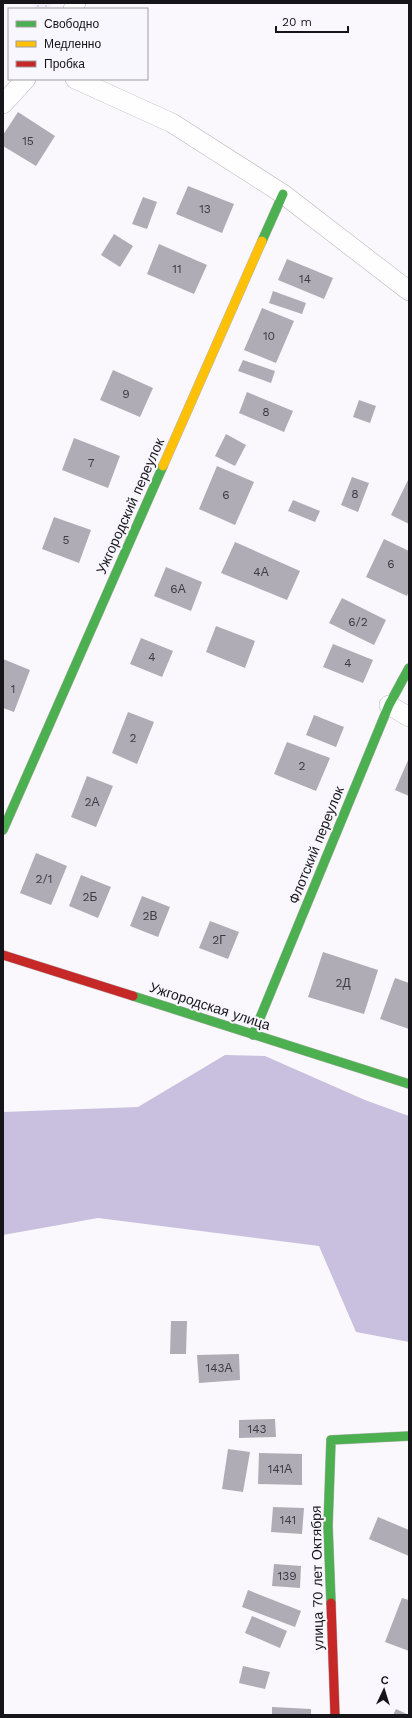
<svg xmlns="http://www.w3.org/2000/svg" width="412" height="1718" font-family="'Work Sans',sans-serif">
  <defs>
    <pattern id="garden-dots" width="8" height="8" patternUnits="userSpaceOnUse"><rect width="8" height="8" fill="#f2eefe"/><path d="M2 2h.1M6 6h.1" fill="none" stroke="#cfcbd9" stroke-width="1.8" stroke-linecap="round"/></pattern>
  </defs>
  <rect width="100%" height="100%" fill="#faf8fd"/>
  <path fill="url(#garden-dots)" d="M 31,3 L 52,3 L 48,9 L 37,9 Z"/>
  <path fill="#c8c0de" d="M 225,1055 L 265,1056 L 365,1100 L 409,1116 L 409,1342 L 356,1332 L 319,1246 L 98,1218 L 3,1235 L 3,1112 L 138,1107 Z"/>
  <path fill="#afacb6" d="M 18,112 L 55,136 L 36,166 L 3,146 L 3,135 Z
    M 188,186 L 234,204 L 222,233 L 176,214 Z
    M 143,197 L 157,202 L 147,229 L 132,224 Z
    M 114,234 L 133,246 L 120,267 L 101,255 Z
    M 159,244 L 207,265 L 194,294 L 147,274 Z
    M 287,259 L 333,278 L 324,299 L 278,280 Z
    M 273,291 L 306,303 L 302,314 L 269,303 Z
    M 262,308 L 294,321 L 276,363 L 244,350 Z
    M 243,360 L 275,371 L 271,383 L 238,371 Z
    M 113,370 L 153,388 L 140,417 L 100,400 Z
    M 247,392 L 293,411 L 284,432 L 239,413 Z
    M 359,400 L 376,406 L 370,423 L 353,417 Z
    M 226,434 L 246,445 L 235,466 L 215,456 Z
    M 74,438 L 120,456 L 108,488 L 62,470 Z
    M 217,466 L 254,482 L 235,525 L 199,509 Z
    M 352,477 L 369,483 L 358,512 L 341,505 Z
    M 409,478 L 409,524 L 391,515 Z
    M 293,500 L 320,511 L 315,522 L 288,511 Z
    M 54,517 L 91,530 L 79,563 L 42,549 Z
    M 384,539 L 409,551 L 409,591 L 407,596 L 366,577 Z
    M 235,542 L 300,571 L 287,600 L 221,573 Z
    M 166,567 L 202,582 L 191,611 L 154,596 Z
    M 342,598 L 386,620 L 374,645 L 329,623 Z
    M 216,626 L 255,641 L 245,668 L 206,652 Z
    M 141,638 L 173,651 L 162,677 L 130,664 Z
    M 333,644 L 373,660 L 363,683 L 323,667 Z
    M 3,659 L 30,670 L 14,712 L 3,708 Z
    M 128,712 L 154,722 L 137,764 L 112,753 Z
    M 314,715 L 344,727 L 336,747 L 306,735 Z
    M 287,742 L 330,758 L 316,791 L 274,774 Z
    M 409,758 L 409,796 L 395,790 Z
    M 87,776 L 113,786 L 96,827 L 71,817 Z
    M 36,853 L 67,866 L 51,905 L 20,893 Z
    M 81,875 L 111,887 L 98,918 L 69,906 Z
    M 142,896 L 170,907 L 158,937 L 130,926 Z
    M 210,921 L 239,932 L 228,959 L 199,948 Z
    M 323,952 L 378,970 L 364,1014 L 308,997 Z
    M 395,978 L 409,983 L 409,1029 L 380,1019 Z
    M 171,1321 L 187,1321 L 186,1354 L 170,1354 Z
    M 239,1354 L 240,1380 L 199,1383 L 197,1355 Z
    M 275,1419 L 276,1437 L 239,1438 L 239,1420 Z
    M 228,1449 L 250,1452 L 243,1492 L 222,1489 Z
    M 259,1453 L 302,1454 L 302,1485 L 258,1484 Z
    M 273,1507 L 304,1508 L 302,1534 L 271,1532 Z
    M 378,1517 L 409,1530 L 409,1556 L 369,1539 Z
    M 274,1564 L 301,1566 L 300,1588 L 272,1586 Z
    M 248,1590 L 301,1611 L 295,1627 L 242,1607 Z
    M 402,1598 L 409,1600 L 409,1651 L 385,1642 Z
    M 252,1616 L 287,1631 L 280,1648 L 245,1633 Z
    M 243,1666 L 270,1672 L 265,1689 L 239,1683 Z
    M 272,1707 L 311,1709 L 311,1715 L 272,1715 Z
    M 396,1709 L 409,1715 L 393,1715 Z"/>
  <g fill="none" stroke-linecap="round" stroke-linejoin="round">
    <defs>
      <path id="street" d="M 73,9 L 76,3
        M 75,79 L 172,123 L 283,194 L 409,291
        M 3,104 L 26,79
        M 389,705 L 409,717"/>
      <path id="fast" d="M 262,241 L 283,194
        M 3,830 L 163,466
        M 133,996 L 409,1084
        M 253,1035 L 389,705 L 409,668
        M 331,1603 L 328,1526 L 331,1440 L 409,1436"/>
      <path id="slow" d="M 163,466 L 262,241"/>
      <path id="jam" d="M 3,955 L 133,996
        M 331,1603 L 335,1715"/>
    </defs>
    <use href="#street" stroke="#b6b4b8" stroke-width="20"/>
    <use href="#fast" stroke="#b6b4b8" stroke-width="10"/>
    <use href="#slow" stroke="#b6b4b8" stroke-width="10"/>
    <use href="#jam" stroke="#b6b4b8" stroke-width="10"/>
    <use href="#street" stroke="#fefeff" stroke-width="19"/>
    <use href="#fast" stroke="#4caf50" stroke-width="9"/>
    <use href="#slow" stroke="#ffc107" stroke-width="9"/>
    <use href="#jam" stroke="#c62828" stroke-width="9"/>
  </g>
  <g text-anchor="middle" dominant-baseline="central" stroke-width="4" stroke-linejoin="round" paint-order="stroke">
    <g font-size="12" fill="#3c3b40">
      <text x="28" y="141">15</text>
      <text x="205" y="209">13</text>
      <text x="177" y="269">11</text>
      <text x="305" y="279">14</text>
      <text x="269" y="336">10</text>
      <text x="126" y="394">9</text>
      <text x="266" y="412">8</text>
      <text x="91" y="463">7</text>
      <text x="355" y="494">8</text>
      <text x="226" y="495">6</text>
      <text x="66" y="540">5</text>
      <text x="391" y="564">6</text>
      <text x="261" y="572">4А</text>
      <text x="178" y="589">6А</text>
      <text x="358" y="622">6/2</text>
      <text x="152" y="657">4</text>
      <text x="348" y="663">4</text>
      <text x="13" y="689">1</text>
      <text x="133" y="738">2</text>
      <text x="302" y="766">2</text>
      <text x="92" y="802">2А</text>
      <text x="44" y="879">2/1</text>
      <text x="90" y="897">2Б</text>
      <text x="150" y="916">2В</text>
      <text x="219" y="940">2Г</text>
      <text x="343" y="983">2Д</text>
      <text x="219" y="1368">143А</text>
      <text x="257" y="1429">143</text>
      <text x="280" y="1469">141А</text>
      <text x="288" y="1520">141</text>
      <text x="287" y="1576">139</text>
    </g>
    <g font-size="14" fill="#161519" stroke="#f9f7fe">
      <text transform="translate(130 506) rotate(-66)">Ужгородский переулок</text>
      <text transform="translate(316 845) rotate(-68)">Флотский переулок</text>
      <text transform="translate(210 1006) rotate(18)">Ужгородская улица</text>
      <text transform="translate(317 1578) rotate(-91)">улица 70 лет Октября</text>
    </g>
  </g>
  <rect width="412" height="1718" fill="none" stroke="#161519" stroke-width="8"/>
  <rect x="8" y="8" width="140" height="72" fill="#f9f7fe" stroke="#9e9da2"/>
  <rect x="16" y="21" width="20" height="6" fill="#4caf50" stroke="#9e9da2"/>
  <text x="44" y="28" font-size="12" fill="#161519">Свободно</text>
  <rect x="16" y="41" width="20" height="6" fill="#ffc107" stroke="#9e9da2"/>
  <text x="44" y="48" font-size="12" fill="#161519">Медленно</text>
  <rect x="16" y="61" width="20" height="6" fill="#c62828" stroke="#9e9da2"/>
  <text x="44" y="68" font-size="12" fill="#161519">Пробка</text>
  <g transform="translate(384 1690) rotate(4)" stroke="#f9f7fe" stroke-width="3" paint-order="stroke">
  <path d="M0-3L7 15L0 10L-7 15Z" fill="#161519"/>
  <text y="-6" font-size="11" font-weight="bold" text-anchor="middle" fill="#161519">С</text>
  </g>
  <path d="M276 26v6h72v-6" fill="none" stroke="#161519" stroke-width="2"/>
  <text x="282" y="26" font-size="12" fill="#161519" stroke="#f9f7fe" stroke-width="3" paint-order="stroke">20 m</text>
</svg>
